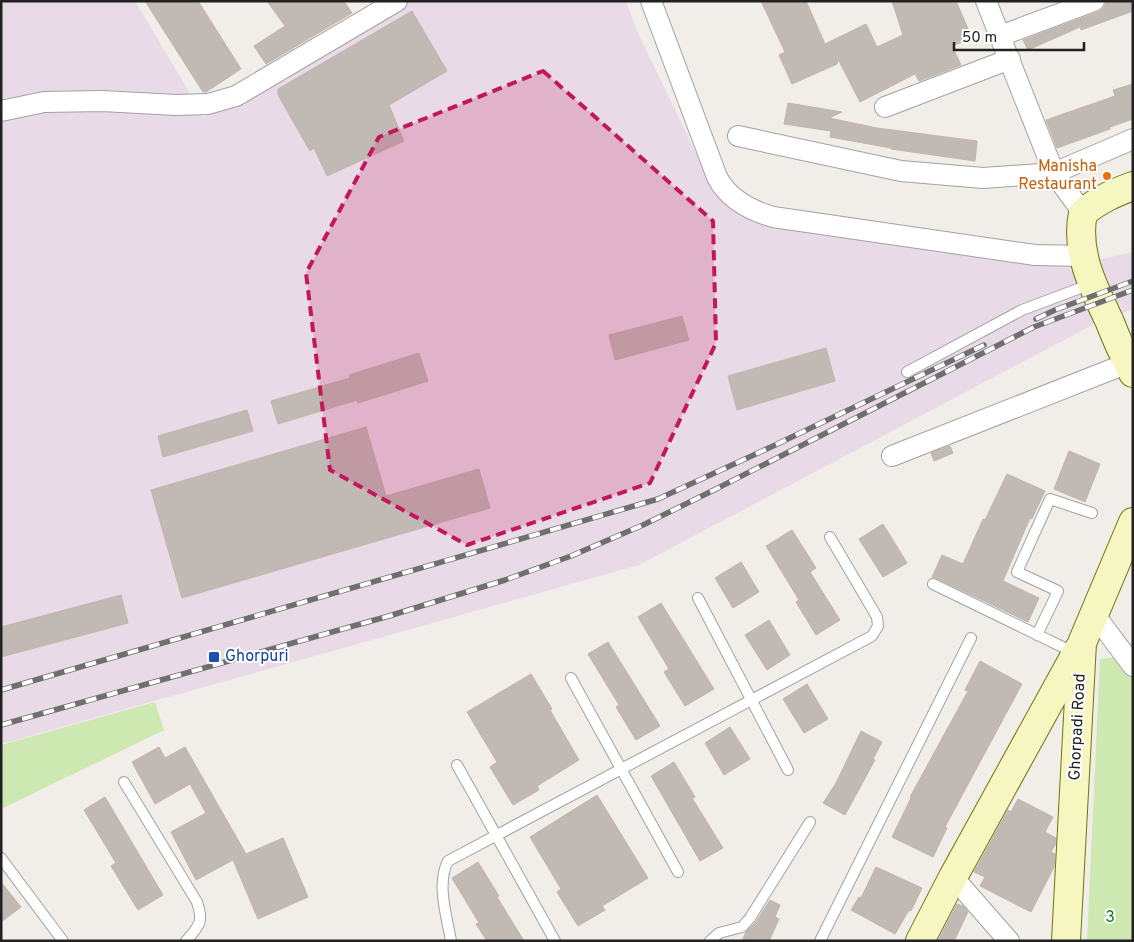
<svg xmlns="http://www.w3.org/2000/svg" width="1134" height="942" font-family="Overpass,sans-serif">
  <rect width="100%" height="100%" fill="#f1ede8"/>
  <path fill="#e9dae7" d="M 1,1 L 135,1 L 204,117 L 408,1 L 626,1 L 637,31 L 714,191 L 763,221 L 857,240 L 1043,263 L 1098,260 L 1133,252 L 1133,309 L 1098,322 L 639,565 L 1,744 Z"/>
  <path fill="#cee8b1" d="M 1122,656 L 1133,671 L 1133,941 L 1087,941 L 1100,659 Z
    M 155,702 L 164,730 L 1,809 L 1,745 Z"/>
  <path fill="#c1b9b4" stroke="#c2b4ab" d="M 145,1 L 198,1 L 241,69 L 206,92 L 203,92 Z
    M 267,1 L 344,1 L 352,13 L 266,64 L 254,46 L 285,26 Z
    M 761,1 L 806,1 L 825,44 L 866,24 L 877,47 L 903,35 L 892,1 L 956,1 L 972,38 L 952,46 L 961,65 L 919,81 L 915,74 L 860,102 L 838,59 L 837,64 L 792,84 L 779,55 L 785,52 Z
    M 1111,1 L 1133,1 L 1133,11 L 1081,30 L 1080,27 L 1028,50 L 1023,40 L 1098,12 L 1103,9 L 1106,3 Z
    M 412,11 L 447,71 L 389,105 L 404,141 L 327,176 L 314,148 L 310,151 L 278,95 L 278,89 Z
    M 1133,84 L 1133,119 L 1110,127 L 1110,129 L 1057,148 L 1046,120 L 1115,96 L 1113,90 Z
    M 788,103 L 842,112 L 829,118 L 877,128 L 977,141 L 975,161 L 891,149 L 891,148 L 830,137 L 831,131 L 784,124 Z
    M 682,316 L 689,340 L 615,360 L 609,335 Z
    M 826,348 L 835,381 L 737,410 L 728,376 Z
    M 419,353 L 428,381 L 358,403 L 357,400 L 278,424 L 271,401 L 350,378 L 349,375 Z
    M 247,410 L 253,431 L 163,457 L 158,436 Z
    M 366,427 L 386,496 L 479,469 L 490,508 L 182,598 L 151,490 Z
    M 950,446 L 953,453 L 934,461 L 931,453 Z
    M 1069,451 L 1100,464 L 1085,502 L 1054,489 Z
    M 1007,474 L 1045,491 L 1032,519 L 1030,518 L 1003,581 L 1039,598 L 1028,622 L 936,578 L 932,577 L 942,555 L 963,564 L 983,519 L 985,520 Z
    M 883,524 L 907,563 L 883,577 L 859,539 Z
    M 792,530 L 816,568 L 810,572 L 840,620 L 816,635 L 796,602 L 799,600 L 766,546 Z
    M 741,562 L 759,592 L 733,608 L 715,578 Z
    M 121,595 L 128,623 L 1,657 L 1,627 Z
    M 661,603 L 714,689 L 685,706 L 664,672 L 669,669 L 638,617 Z
    M 769,620 L 790,655 L 767,670 L 745,635 Z
    M 608,642 L 660,726 L 636,740 L 616,707 L 619,705 L 588,654 Z
    M 980,661 L 1022,684 L 945,827 L 947,828 L 933,857 L 892,837 L 911,798 L 910,797 L 968,691 L 965,690 Z
    M 531,674 L 552,709 L 550,710 L 579,760 L 537,786 L 539,790 L 513,805 L 490,767 L 497,762 L 467,712 Z
    M 807,684 L 828,719 L 804,733 L 783,699 Z
    M 730,727 L 750,759 L 724,775 L 705,743 Z
    M 861,731 L 882,742 L 873,759 L 875,760 L 845,815 L 823,803 L 836,783 Z
    M 159,747 L 165,758 L 185,747 L 246,854 L 283,838 L 308,897 L 258,919 L 233,860 L 196,880 L 171,832 L 206,813 L 190,784 L 155,804 L 132,762 Z
    M 674,762 L 695,797 L 692,798 L 723,848 L 700,861 L 651,776 Z
    M 597,795 L 648,878 L 602,906 L 605,910 L 578,926 L 557,892 L 561,889 L 530,837 Z
    M 105,797 L 163,895 L 138,910 L 111,866 L 116,863 L 84,810 Z
    M 1018,799 L 1053,817 L 1045,832 L 1056,838 L 1056,843 L 1051,852 L 1055,854 L 1054,867 L 1031,912 L 980,886 L 985,877 L 974,872 L 1008,810 L 1011,812 Z
    M 478,862 L 499,896 L 497,897 L 524,941 L 487,941 L 476,924 L 479,923 L 452,878 Z
    M 876,867 L 922,888 L 911,911 L 909,910 L 895,934 L 851,910 L 859,897 L 861,898 Z
    M 1,882 L 21,907 L 1,922 Z
    M 770,900 L 780,905 L 775,917 L 779,919 L 769,941 L 742,941 L 746,932 L 756,922 Z
    M 957,904 L 963,906 L 968,912 L 954,941 L 938,941 Z"/>
  <g fill="none" stroke-linecap="round" stroke-linejoin="round">
    <defs>
      <path id="lane" d="M 907,372 L 1022,310 L 1091,284
        M 933,584 L 1075,653
        M 698,598 L 788,770
        M 1037,635 L 1058,591 L 1017,572 L 1050,499 L 1092,513
        M 571,678 L 678,872
        M 457,765 L 555,941
        M 124,782 L 197,902 C 204,922 199,926 186,941
        M 1,858 L 63,941
        M 451,941 C 447,917 436,884 448,861 L 872,636 L 878,626 L 877,617 L 830,537
        M 710,941 L 719,933 L 742,927 L 750,918 L 810,822
        M 820,941 L 971,638"/>
      <path id="street" d="M 651,1 L 717,177 C 728,199 749,210 773,217 L 1035,255 L 1084,256
        M 986,1 L 1054,173 L 1083,213
        M 1000,36 L 1094,1
        M 885,107 L 1010,59
        M 1,111 L 44,102 L 102,101 L 176,105 L 208,104 L 236,96 L 397,1
        M 738,136 L 901,171 L 983,178 L 1054,173 L 1133,139
        M 892,456 L 1128,363
        M 1094,614 L 1133,666
        M 953,877 L 1009,941"/>
      <path id="secondary" d="M 1133,186 C 1114,193 1098,200 1083,213 C 1075,251 1093,287 1109,320 C 1116,338 1124,356 1133,373
        M 920,941 L 953,877 L 1078,650
        M 1066,941 L 1082,643 L 1133,522"/>
    </defs>
    <use href="#lane" stroke="#a2a2a2" stroke-width="12"/>
    <use href="#street" stroke="#a2a2a2" stroke-width="22"/>
    <use href="#secondary" stroke="#6e750a" stroke-width="30"/>
    <use href="#lane" stroke="#fff" stroke-width="10"/>
    <use href="#street" stroke="#fff" stroke-width="20"/>
    <use href="#secondary" stroke="#f6f7c0" stroke-width="28"/>
    <defs>
      <path id="rail" d="M 1036,319 L 1055,310 L 1133,281
        M 1,690 L 658,499 L 771,447 L 984,345
        M 1,725 L 389,616 L 505,580 L 571,556 L 643,525 L 714,490 L 1034,327 L 1133,290"/>
    </defs>
    <use href="#rail" stroke="#6f6f6f" stroke-width="5.5"/>
    <use href="#rail" stroke="#fff" stroke-width="4" stroke-dasharray="11" stroke-linecap="butt"/>
  </g>
  <path fill="#c2185b" fill-opacity="0.2" stroke="#c2185b" stroke-width="4" stroke-dasharray="10 6" stroke-linejoin="round" d="M 543,71 L 713,221 L 716,343 L 650,483 L 467,545 L 330,470 L 306,273 L 379,137 Z"/>
  <circle fill="#e8710a" stroke="#fff" stroke-width="2" cx="1107" cy="176" r="5"/>
  <rect fill="#1a4fb4" stroke="#fff" stroke-width="2" x="208" y="651" width="12" height="12" rx="2.5"/>
  <g text-anchor="middle" dominant-baseline="central" stroke-width="4" stroke-linejoin="round" paint-order="stroke">
    <g font-size="16" fill="#c56008" stroke="#fff" text-anchor="end">
      <text x="1097" y="167">Manisha<tspan x="1097" dy="18">Restaurant</tspan></text>
    </g>
    <g font-size="16" fill="#164399" stroke="#fff" text-anchor="start">
      <text x="225" y="657">Ghorpuri</text>
    </g>
    <g font-size="16" fill="#212121" stroke="#fff">
      <text transform="translate(1078 727) rotate(-87)">Ghorpadi Road</text>
    </g>
    <g font-size="16" fill="#117d16" stroke="#fff">
      <text x="1110" y="918">3</text>
    </g>
  </g>
  <rect width="1134" height="942" fill="none" stroke="#212121" stroke-width="5"/>
  <path d="M954 42v8h130v-8" fill="none" stroke="#212121" stroke-width="2.5"/>
  <text x="962" y="42" font-size="15" fill="#212121" stroke="#ffffff" stroke-width="4" paint-order="stroke">50 m</text>
</svg>
